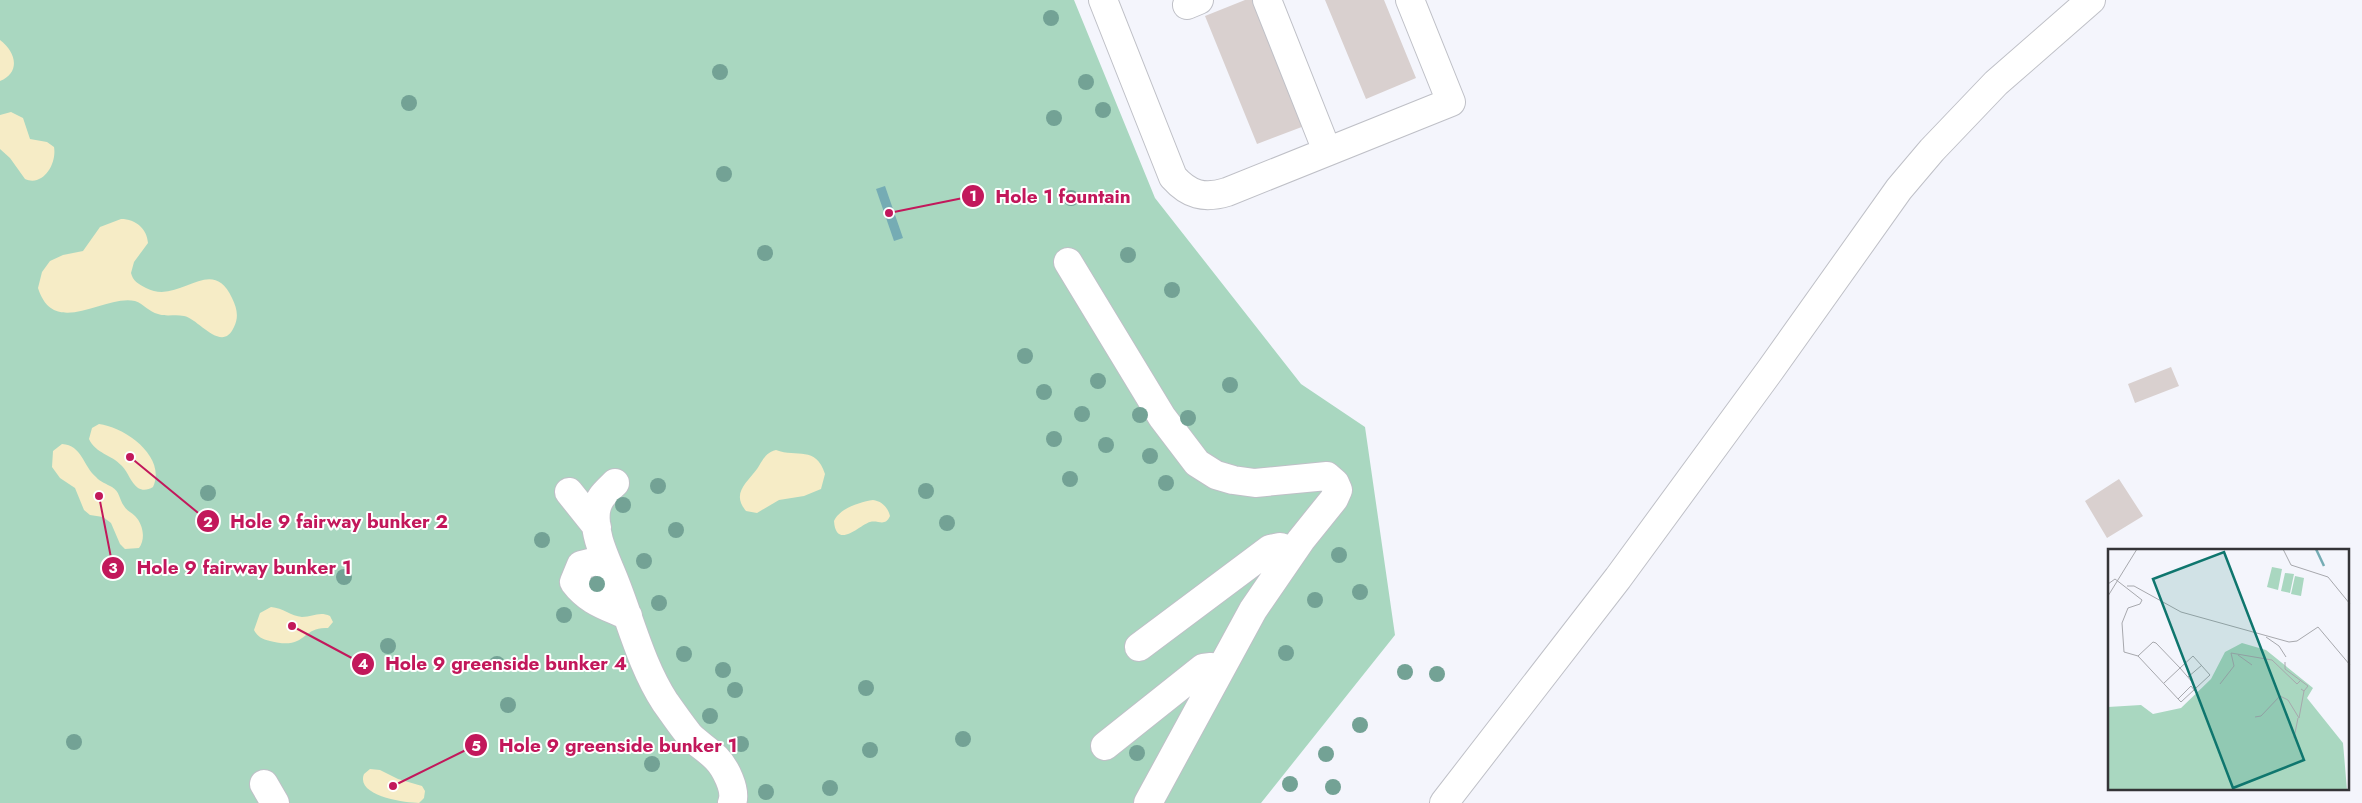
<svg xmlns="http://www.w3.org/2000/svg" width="2362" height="803" font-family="Jost,sans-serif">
  <rect width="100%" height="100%" fill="#f4f5fc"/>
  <path fill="#a9d7c0" d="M 0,0 L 1074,0 L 1155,198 L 1301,384 L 1365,427 L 1395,635 L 1261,803 L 0,803 Z"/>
  <path fill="#f6ecc6" d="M 0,40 C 16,52 21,72 0,81 Z
    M 11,112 L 23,118 L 30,139 L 47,142 L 54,147 C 57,164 43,187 25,179 L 10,158 L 0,149 L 0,115 Z
    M 121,219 C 136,219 147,229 148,243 L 134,262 L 131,273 C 133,281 138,284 146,288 C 180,306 211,253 232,298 C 237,308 239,317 234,327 C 222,354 199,319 184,316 C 175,314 167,317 158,314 C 149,312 144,304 135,301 C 104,294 54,339 38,288 L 42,272 L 50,261 L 63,255 L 83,251 L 100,227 Z
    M 99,424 C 125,427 167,457 153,487 C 148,490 143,491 138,488 C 131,483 128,472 122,466 C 111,454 96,454 89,439 L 92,428 Z
    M 62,444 C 82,445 83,466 96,477 C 100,482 107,484 112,487 C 120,492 119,499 124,506 C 127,511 131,512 135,516 C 143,524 146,539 139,548 L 125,549 L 120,544 L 111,523 L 103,517 L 90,515 L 84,510 L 75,488 L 60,478 L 52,467 L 53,451 Z
    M 776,450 C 797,458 816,445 825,474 L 821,489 L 804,496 L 779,500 L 757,513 L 746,511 C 731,493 747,483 757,469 C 763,460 765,453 776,450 Z
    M 873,500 C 882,501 888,508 890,516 C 885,527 879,520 870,522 C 861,524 836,551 834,521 C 840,508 860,502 873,500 Z
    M 271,607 C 283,608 291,616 302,617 C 313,617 319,611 330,616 L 333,622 L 328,628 C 301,626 307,651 270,641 C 262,639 258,637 254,630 L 260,613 Z
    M 370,769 L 380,770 L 398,779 L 422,786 L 425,791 L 424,798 L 419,803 C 405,803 355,796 364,774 Z"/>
  <path fill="#75acb4" d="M 885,186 L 903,238 L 894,241 L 876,189 Z"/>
  <path fill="#d9d0cf" d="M 1245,0 L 1256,0 L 1307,125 L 1257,144 L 1205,16 Z
    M 1325,0 L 1384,0 L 1416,78 L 1366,99 Z
    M 2171,367 L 2179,386 L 2135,403 L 2128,384 Z
    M 2119,479 L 2143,516 L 2107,538 L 2085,501 Z"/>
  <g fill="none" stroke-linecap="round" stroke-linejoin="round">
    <defs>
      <path id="minor" d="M 1103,0 L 1173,177 C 1189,195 1204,199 1227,192 L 1451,102 L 1410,0
        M 1267,0 L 1327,151
        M 1187,5 L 1199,0
        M 1068,262 L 1162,417 L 1197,463 L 1216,475 L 1233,480 L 1255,483 L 1327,476 L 1335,483 L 1338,490 L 1334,499 L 1301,540 L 1253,610 L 1148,803
        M 615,483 C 606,492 598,498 596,511 C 593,538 608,562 617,587 C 632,626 642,666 665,702 C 673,713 681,725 690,736 C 698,744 708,750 716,758 C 725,767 737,790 732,803
        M 569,492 L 597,527
        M 608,566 L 597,561 L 581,565 L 574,582 C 589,602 607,606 628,616
        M 1139,647 L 1270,549 L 1280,547 L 1293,551
        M 1105,746 L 1203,668 L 1211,667 L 1219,671
        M 264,784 L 275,803
        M 1444,803 L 1618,578 L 1771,369 L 1899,189 L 1932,150 L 1996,83 L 2091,0"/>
    </defs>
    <use href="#minor" stroke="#bfc0c7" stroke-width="30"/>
    <use href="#minor" stroke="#fff" stroke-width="28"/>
  </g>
  <g fill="#73a295">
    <circle cx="1051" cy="18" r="8"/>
    <circle cx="720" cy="72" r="8"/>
    <circle cx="1086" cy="82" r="8"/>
    <circle cx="409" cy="103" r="8"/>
    <circle cx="1103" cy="110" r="8"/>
    <circle cx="1054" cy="118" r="8"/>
    <circle cx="724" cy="174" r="8"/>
    <circle cx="1071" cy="198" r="8"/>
    <circle cx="765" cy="253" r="8"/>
    <circle cx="1128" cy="255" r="8"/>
    <circle cx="1172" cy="290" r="8"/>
    <circle cx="1025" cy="356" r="8"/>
    <circle cx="1098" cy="381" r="8"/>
    <circle cx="1230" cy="385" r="8"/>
    <circle cx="1044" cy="392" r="8"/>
    <circle cx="1082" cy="414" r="8"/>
    <circle cx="1140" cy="415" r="8"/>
    <circle cx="1188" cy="418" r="8"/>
    <circle cx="1054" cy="439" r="8"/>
    <circle cx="1106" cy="445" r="8"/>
    <circle cx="1150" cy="456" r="8"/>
    <circle cx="1070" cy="479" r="8"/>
    <circle cx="1166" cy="483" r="8"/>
    <circle cx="658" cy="486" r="8"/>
    <circle cx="926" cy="491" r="8"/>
    <circle cx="208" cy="493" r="8"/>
    <circle cx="623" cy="505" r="8"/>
    <circle cx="947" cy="523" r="8"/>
    <circle cx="676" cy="530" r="8"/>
    <circle cx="542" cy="540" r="8"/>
    <circle cx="1339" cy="555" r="8"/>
    <circle cx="644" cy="561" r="8"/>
    <circle cx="344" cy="577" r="8"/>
    <circle cx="597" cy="584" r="8"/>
    <circle cx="1360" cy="592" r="8"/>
    <circle cx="1315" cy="600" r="8"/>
    <circle cx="659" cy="603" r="8"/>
    <circle cx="564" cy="615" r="8"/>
    <circle cx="388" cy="646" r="8"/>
    <circle cx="1286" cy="653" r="8"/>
    <circle cx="684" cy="654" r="8"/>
    <circle cx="497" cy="664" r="8"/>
    <circle cx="723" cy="670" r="8"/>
    <circle cx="1405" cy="672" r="8"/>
    <circle cx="1437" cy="674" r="8"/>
    <circle cx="866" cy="688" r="8"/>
    <circle cx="735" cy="690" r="8"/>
    <circle cx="508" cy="705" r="8"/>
    <circle cx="710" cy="716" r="8"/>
    <circle cx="1360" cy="725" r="8"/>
    <circle cx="963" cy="739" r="8"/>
    <circle cx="74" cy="742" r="8"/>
    <circle cx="741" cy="744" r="8"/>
    <circle cx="870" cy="750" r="8"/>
    <circle cx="1137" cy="753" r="8"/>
    <circle cx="1326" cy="754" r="8"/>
    <circle cx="652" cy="764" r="8"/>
    <circle cx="1290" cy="784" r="8"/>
    <circle cx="1333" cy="787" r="8"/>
    <circle cx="830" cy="788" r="8"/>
    <circle cx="766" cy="792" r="8"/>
  </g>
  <g transform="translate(2108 549)">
    <rect width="241" height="241" fill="#f4f5fc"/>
    <path d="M 164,18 L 174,20 L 170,41 L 159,38 ZM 177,24 L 186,25 L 182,44 L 173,42 ZM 187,27 L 196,29 L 193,47 L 183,45 ZM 134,94 L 158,101 L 205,139 L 199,149 L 235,194 L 239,241 L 0,241 L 0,158 L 33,156 L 45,165 L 73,159 L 103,130 L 117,103 Z" fill="#a9d7c0"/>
    <path fill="none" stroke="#75acb4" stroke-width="2.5" d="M 208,0 L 216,17"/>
    <path fill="none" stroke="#a7a8ad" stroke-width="1" d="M 175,0 L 183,16 L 220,28 L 242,55M 0,35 L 7,30 L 34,51 L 32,55 L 20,59 L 14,74 L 16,103 L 30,107M 19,37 L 26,37 L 73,63 L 181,93 L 189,92 L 210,78 L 242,116M 0,47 L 29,0M 158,88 L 171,97 L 178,108M 130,106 L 144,116M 177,113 L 177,120 L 200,137 L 196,142M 80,128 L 94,116M 56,134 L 72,119 L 85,107 L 102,126 L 73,153 L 72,152 L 30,107 L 45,93 L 48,94 L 72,119 L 85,134M 112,135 L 126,117 L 123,104 L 164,111 L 189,135 L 193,131M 70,150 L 83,137 L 87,142M 147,168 L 153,167 L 172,147 L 180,151 L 191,169 L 196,142 L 193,140M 186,189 L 190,169"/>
    <path fill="#0f766e" fill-opacity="0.15" stroke="#0f766e" stroke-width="2.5" d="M 116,3 L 196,211 L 125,239 L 45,30 Z"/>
    <rect width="241" height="241" fill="none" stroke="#343437" stroke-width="2.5"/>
  </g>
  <path fill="none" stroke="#c2185b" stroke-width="2" d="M889 213L973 196M130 457L208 521M99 496L113 568M292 626L363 664M393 786L476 745"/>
  <g fill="#c2185b" stroke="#fff" stroke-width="2">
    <circle cx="889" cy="213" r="5"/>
    <circle cx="130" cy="457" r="5"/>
    <circle cx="99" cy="496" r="5"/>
    <circle cx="292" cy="626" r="5"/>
    <circle cx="393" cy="786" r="5"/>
    <circle cx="973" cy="196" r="12"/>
    <circle cx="208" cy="521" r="12"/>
    <circle cx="113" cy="568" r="12"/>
    <circle cx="363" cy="664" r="12"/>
    <circle cx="476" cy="745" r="12"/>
  </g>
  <g font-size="15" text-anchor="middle" font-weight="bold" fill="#fff">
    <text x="973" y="201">1</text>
    <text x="208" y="527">2</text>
    <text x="113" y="573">3</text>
    <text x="363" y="669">4</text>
    <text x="476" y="751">5</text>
  </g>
  <g font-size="19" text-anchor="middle" font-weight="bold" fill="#c2185b" stroke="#fff" stroke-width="4" stroke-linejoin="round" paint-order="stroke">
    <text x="1063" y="203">Hole 1 fountain</text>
    <text x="339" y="528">Hole 9 fairway bunker 2</text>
    <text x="244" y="574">Hole 9 fairway bunker 1</text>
    <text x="506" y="670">Hole 9 greenside bunker 4</text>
    <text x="618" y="752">Hole 9 greenside bunker 1</text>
  </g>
</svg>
